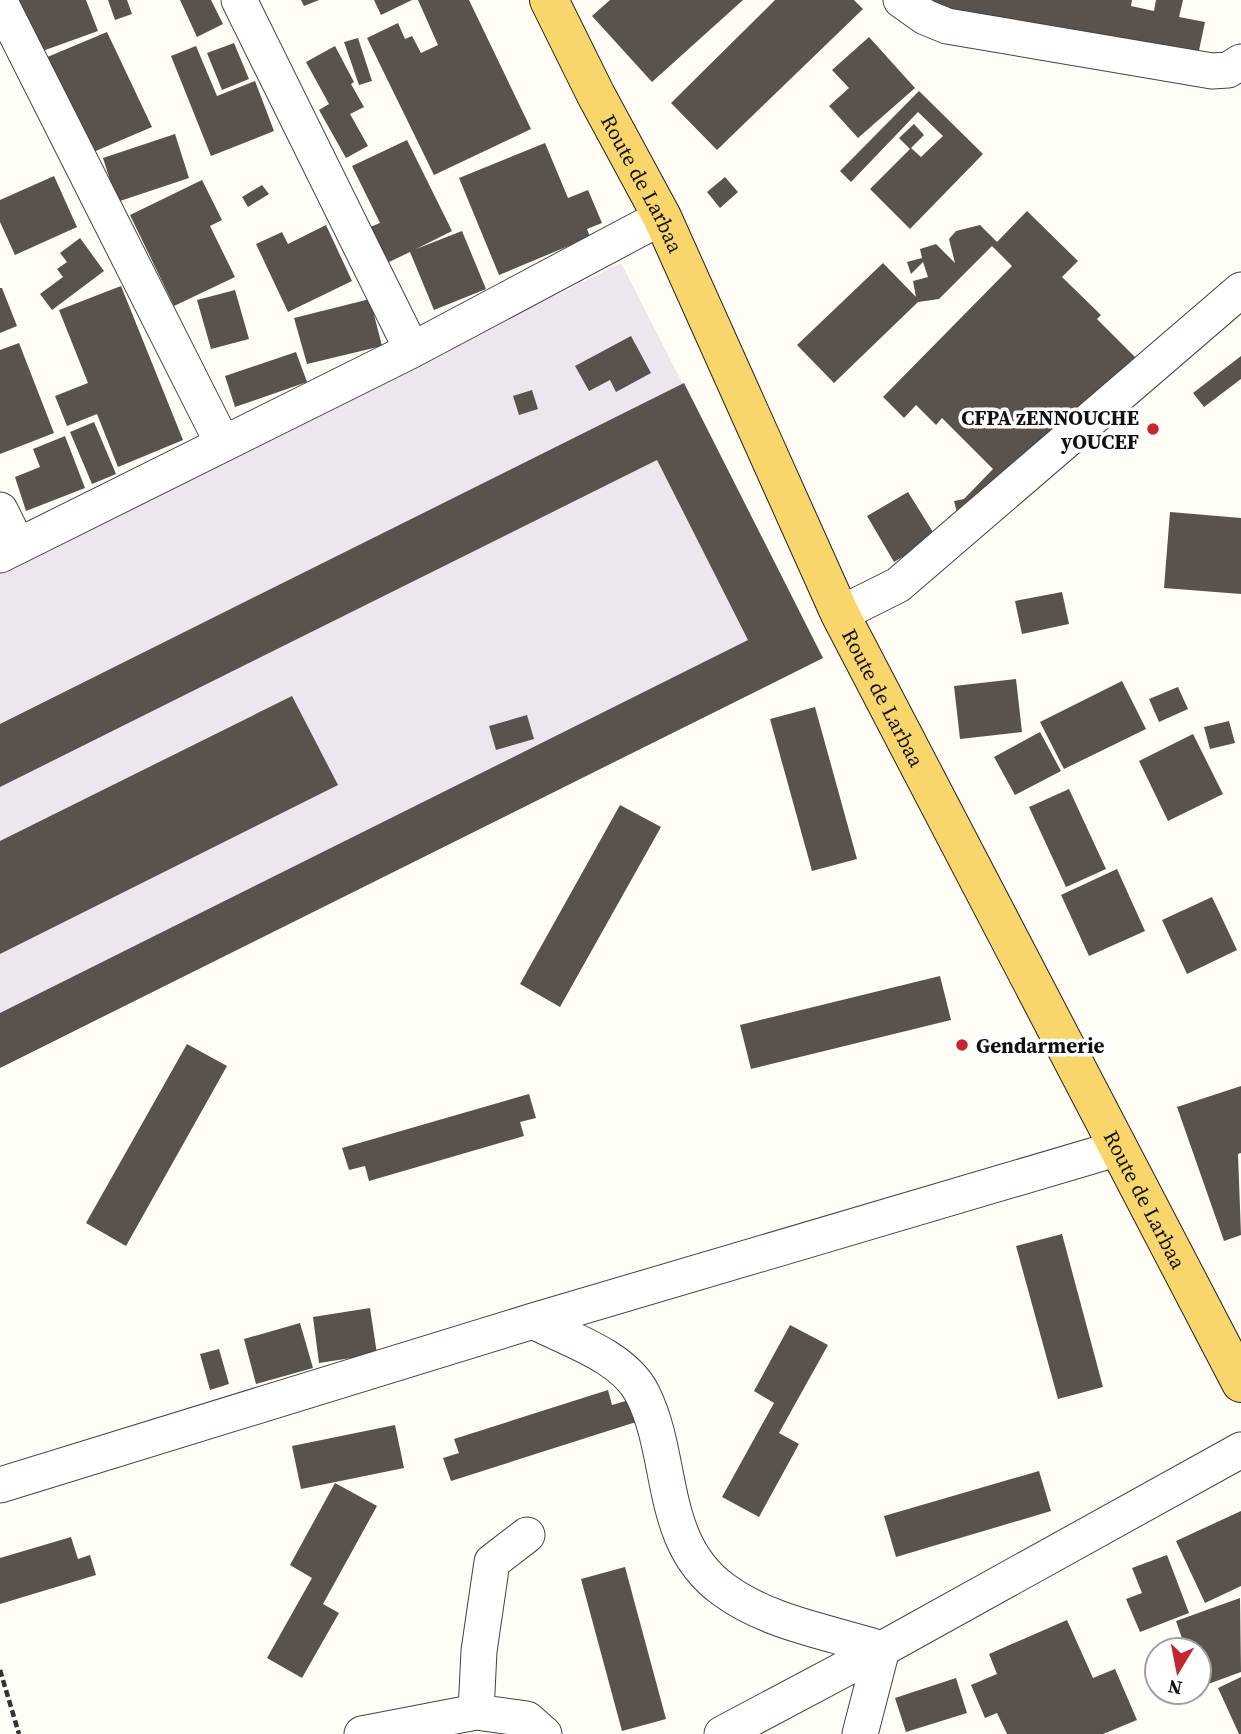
<svg xmlns="http://www.w3.org/2000/svg" width="1241" height="1734" font-family="'Source Serif 4',serif">
  <rect width="100%" height="100%" fill="#fffdf5"/>
  <path fill="#eee6ef" d="M 621,263 L 823,658 L 0,1068 L 0,571 Z"/>
  <path fill="#5a524d" d="M 18,0 L 86,0 L 98,31 L 37,53 Z
    M 108,0 L 127,0 L 132,14 L 115,20 Z
    M 180,0 L 211,0 L 223,24 L 197,37 Z
    M 301,0 L 319,0 L 304,6 Z
    M 374,0 L 412,0 L 381,15 Z
    M 418,0 L 469,0 L 531,129 L 434,175 L 367,38 L 398,23 L 405,39 L 412,36 L 421,53 L 438,45 Z
    M 610,0 L 743,0 L 652,82 L 592,16 Z
    M 775,0 L 854,0 L 863,9 L 717,150 L 671,103 Z
    M 925,0 L 1132,0 L 1131,6 L 1154,11 L 1156,0 L 1183,0 L 1179,17 L 1205,22 L 1197,60 L 924,6 Z
    M 107,32 L 152,127 L 91,153 L 45,58 Z
    M 869,37 L 915,88 L 858,138 L 829,106 L 849,88 L 832,70 Z
    M 358,38 L 372,81 L 359,85 L 344,42 Z
    M 234,43 L 249,79 L 222,90 L 207,53 Z
    M 196,46 L 217,96 L 255,81 L 274,131 L 211,156 L 171,56 Z
    M 335,46 L 354,82 L 351,84 L 364,107 L 350,114 L 368,146 L 346,158 L 319,110 L 329,104 L 306,62 Z
    M 919,91 L 983,154 L 910,229 L 870,189 L 910,149 L 899,138 L 914,124 L 924,135 L 911,148 L 921,157 L 943,136 L 918,112 L 851,182 L 840,171 Z
    M 175,134 L 189,178 L 117,202 L 103,158 Z
    M 407,140 L 452,231 L 416,249 L 462,231 L 486,289 L 434,310 L 410,252 L 387,263 L 370,227 L 380,223 L 352,166 Z
    M 545,143 L 568,198 L 588,190 L 602,223 L 587,229 L 590,237 L 499,275 L 459,178 Z
    M 54,176 L 77,227 L 15,255 L 0,222 L 0,200 Z
    M 725,177 L 738,192 L 720,208 L 707,192 Z
    M 202,180 L 222,220 L 210,226 L 235,277 L 174,306 L 130,215 Z
    M 262,185 L 269,194 L 248,207 L 242,197 Z
    M 1027,211 L 1078,261 L 1062,277 L 1101,315 L 1097,319 L 1135,357 L 962,532 L 954,501 L 964,499 L 993,469 L 942,418 L 936,425 L 916,405 L 904,418 L 883,397 L 1012,266 L 992,246 L 939,299 L 918,302 L 834,383 L 797,345 L 883,263 L 916,297 L 913,281 L 928,277 L 923,262 L 911,274 L 907,262 L 922,258 L 920,249 L 936,244 L 955,263 L 949,239 L 956,231 L 980,225 L 997,242 Z
    M 326,225 L 352,281 L 288,312 L 256,244 L 282,232 L 288,244 Z
    M 80,238 L 104,271 L 52,310 L 40,294 L 63,277 L 57,269 L 67,262 L 60,253 Z
    M 121,286 L 183,440 L 118,467 L 97,414 L 67,426 L 55,396 L 88,383 L 59,310 Z
    M 0,288 L 2,288 L 17,326 L 0,333 Z
    M 235,290 L 249,339 L 211,349 L 197,300 Z
    M 370,299 L 382,346 L 307,364 L 294,318 Z
    M 631,336 L 651,373 L 616,392 L 610,380 L 589,391 L 575,366 Z
    M 19,343 L 54,433 L 0,454 L 0,350 Z
    M 296,352 L 307,382 L 235,407 L 225,376 Z
    M 1241,356 L 1241,379 L 1204,407 L 1193,393 Z
    M 684,383 L 823,658 L 0,1068 L 0,1013 L 748,640 L 657,460 L 0,787 L 0,724 Z
    M 532,390 L 538,409 L 519,415 L 513,396 Z
    M 94,422 L 116,474 L 92,484 L 70,432 Z
    M 65,436 L 85,488 L 26,511 L 15,477 L 40,467 L 33,449 Z
    M 908,492 L 936,537 L 894,562 L 867,516 Z
    M 1170,512 L 1241,518 L 1241,594 L 1164,588 Z
    M 1062,592 L 1069,624 L 1022,634 L 1015,601 Z
    M 1016,679 L 1022,732 L 960,739 L 954,686 Z
    M 1122,681 L 1146,729 L 1064,769 L 1040,722 Z
    M 1178,687 L 1188,709 L 1159,722 L 1149,699 Z
    M 292,696 L 338,785 L 0,954 L 0,841 Z
    M 815,707 L 857,859 L 812,871 L 770,719 Z
    M 527,715 L 534,739 L 496,750 L 489,726 Z
    M 1229,721 L 1235,743 L 1210,749 L 1204,727 Z
    M 1040,732 L 1061,771 L 1015,795 L 994,757 Z
    M 1193,734 L 1223,794 L 1168,821 L 1139,761 Z
    M 1069,789 L 1106,869 L 1066,887 L 1029,807 Z
    M 620,805 L 661,827 L 560,1007 L 520,984 Z
    M 1117,869 L 1145,931 L 1089,956 L 1061,895 Z
    M 1212,897 L 1237,950 L 1187,974 L 1162,920 Z
    M 940,976 L 951,1020 L 751,1069 L 740,1025 Z
    M 187,1044 L 227,1066 L 126,1246 L 86,1223 Z
    M 1241,1086 L 1241,1153 L 1238,1154 L 1241,1235 L 1224,1241 L 1177,1107 Z
    M 529,1094 L 536,1118 L 520,1122 L 524,1136 L 369,1181 L 365,1166 L 349,1170 L 342,1148 Z
    M 1062,1234 L 1103,1387 L 1058,1399 L 1016,1246 Z
    M 370,1308 L 377,1354 L 319,1363 L 313,1317 Z
    M 300,1323 L 313,1368 L 256,1384 L 244,1339 Z
    M 790,1325 L 828,1345 L 779,1433 L 799,1444 L 759,1517 L 722,1497 L 774,1403 L 754,1391 Z
    M 219,1349 L 229,1384 L 210,1390 L 200,1354 Z
    M 608,1390 L 612,1405 L 629,1400 L 636,1422 L 451,1481 L 443,1458 L 459,1453 L 454,1439 Z
    M 395,1425 L 404,1468 L 301,1489 L 292,1446 Z
    M 1039,1471 L 1051,1511 L 896,1557 L 884,1516 Z
    M 335,1483 L 377,1506 L 323,1604 L 339,1613 L 302,1678 L 267,1658 L 312,1578 L 290,1565 Z
    M 1241,1511 L 1241,1586 L 1205,1603 L 1176,1541 Z
    M 71,1537 L 78,1559 L 90,1555 L 96,1575 L 0,1604 L 0,1558 Z
    M 1167,1555 L 1189,1613 L 1140,1632 L 1126,1599 L 1142,1593 L 1132,1568 Z
    M 625,1567 L 666,1719 L 622,1731 L 581,1579 Z
    M 1240,1598 L 1241,1672 L 1200,1687 L 1199,1650 L 1186,1650 L 1176,1621 Z
    M 1067,1620 L 1093,1678 L 1115,1669 L 1137,1720 L 1103,1734 L 1007,1734 L 997,1713 L 985,1718 L 971,1685 L 997,1674 L 989,1654 Z
    M 1241,1677 L 1241,1734 L 1239,1734 L 1218,1688 Z
    M 956,1678 L 967,1713 L 906,1732 L 895,1698 Z"/>
  <g fill="none" stroke-linecap="round" stroke-linejoin="round">
    <defs>
      <path id="minor" d="M 239,0 L 412,350
        M 901,0 L 925,17 L 947,26 L 1212,71 L 1228,70 L 1241,62
        M 0,2 L 223,444
        M 0,510 L 18,546
        M 0,555 L 412,350 L 662,217
        M 840,614 L 898,585 L 1241,290
        M 533,1321 C 568,1339 623,1356 642,1393 C 675,1457 657,1542 724,1590 C 769,1623 829,1632 882,1649 L 1241,1450
        M 0,1485 L 533,1321 L 1119,1148
        M 476,1712 L 479,1651 L 492,1562 L 527,1535
        M 362,1734 L 476,1712 L 527,1719 L 544,1734
        M 722,1734 L 882,1649
        M 860,1734 L 882,1649"/>
      <g id="major">
        <path id="s1" d="M 549,0 L 596,95 L 662,217 L 840,614 L 1241,1383"/>
      </g>
    </defs>
    <use href="#minor" stroke="#444" stroke-width="37"/>
    <use href="#major" stroke="#222" stroke-width="40"/>
    <path stroke="#333" stroke-width="4.5" stroke-dasharray="7 3.5" stroke-linecap="butt" d="M 0,1670 L 19,1734"/>
    <use href="#minor" stroke="#fff" stroke-width="35"/>
    <use href="#major" stroke="#f9d66b" stroke-width="38"/>
  </g>
  <g fill="#c4262e" stroke="#fff" stroke-width="2.5">
    <circle cx="1153" cy="429" r="7"/>
    <circle cx="962" cy="1045" r="7"/>
  </g>
  <g text-anchor="middle" dominant-baseline="central" stroke-width="7" stroke-linejoin="round" paint-order="stroke">
    <g font-size="21" fill="#111" stroke="#fff">
      <text stroke="none"><textPath href="#s1" startOffset="206">Route de Larbaa</textPath></text>
      <text stroke="none"><textPath href="#s1" startOffset="774">Route de Larbaa</textPath></text>
      <text stroke="none"><textPath href="#s1" startOffset="1340">Route de Larbaa</textPath></text>
    </g>
    <g font-size="21" font-weight="bold" fill="#111" stroke="#fff" text-anchor="end">
      <text x="1139" y="417">CFPA zENNOUCHE<tspan x="1139" dy="24">yOUCEF</tspan></text>
      <text x="976" y="1045" text-anchor="start">Gendarmerie</text>
    </g>
  </g>
  <g transform="translate(1178 1671) rotate(190)"><circle r="33" fill="#ffffff" stroke="#a0a0a0" stroke-width="2"/>
  <path d="M0-5L12 26L0 18L-12 26Z" fill="#c4262e"/>
  <text y="-10" font-size="19" font-weight="bold" text-anchor="middle" fill="#111111">N</text>
  </g>
</svg>
